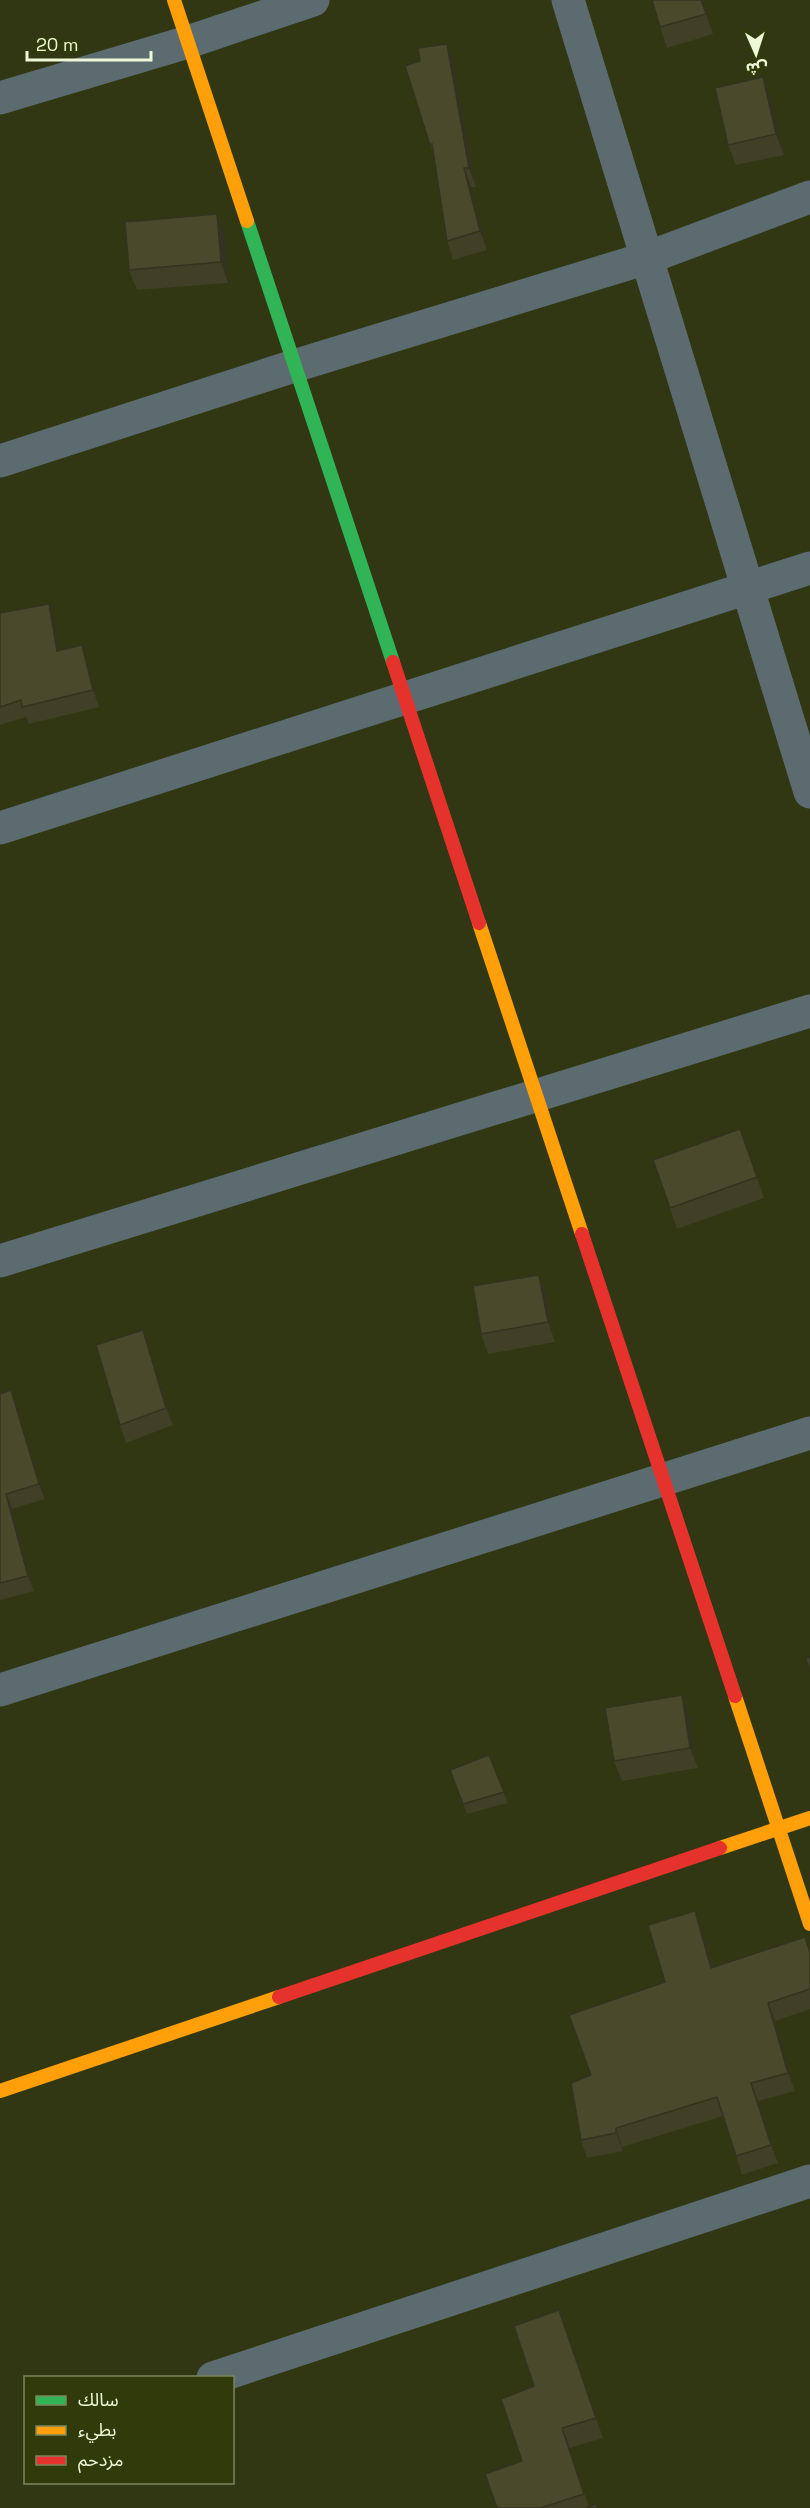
<svg xmlns="http://www.w3.org/2000/svg" width="810" height="2508" font-family="'Space Grotesk','Noto Sans Arabic',sans-serif">
  <rect width="100%" height="100%" fill="#303712"/>
  <g fill="none" stroke-linecap="round" stroke-linejoin="round">
    <path stroke="#5b6b70" stroke-width="33" d="M 568,0 L 810,792
      M 0,98 L 188,42 L 313,0
      M 0,461 L 294,366 L 647,258 L 810,197
      M 0,828 L 810,568
      M 0,1261 L 810,1011
      M 0,1690 L 810,1433
      M 213,2378 L 810,2181"/>
    <path stroke="#30b455" stroke-width="14" d="M 247,221 L 393,662"/>
    <path stroke="#ff9f0a" stroke-width="14" d="M 174,0 L 247,221
      M 479,923 L 582,1234
      M 735,1696 L 810,1924
      M 720,1848 L 810,1818
      M 0,2091 L 279,1997"/>
    <path stroke="#e5322d" stroke-width="14" d="M 393,662 L 479,923
      M 582,1234 L 735,1696
      M 279,1997 L 720,1848"/>
  </g>
  <path fill="#3f4026" d="M 703,0 L 713,34 L 667,48 L 660,27 Z
    M 447,44 L 453,63 L 476,187 L 471,187 L 487,250 L 453,260 L 447,241 L 434,155 L 430,145 L 420,61 Z
    M 763,77 L 771,98 L 784,155 L 736,165 L 728,145 Z
    M 217,214 L 225,234 L 228,283 L 137,290 L 129,270 Z
    M 0,613 L 55,621 L 60,650 L 88,662 L 99,707 L 29,724 L 26,717 L 0,725 Z
    M 740,1129 L 764,1198 L 677,1229 L 653,1160 Z
    M 539,1275 L 547,1295 L 555,1342 L 488,1354 L 481,1334 Z
    M 149,1348 L 173,1425 L 126,1443 L 120,1425 Z
    M 11,1390 L 17,1406 L 45,1499 L 12,1509 L 34,1591 L 0,1600 L 0,1394 Z
    M 682,1695 L 689,1716 L 698,1768 L 622,1781 L 614,1761 Z
    M 489,1755 L 508,1803 L 467,1814 L 450,1770 Z
    M 702,1930 L 713,1967 L 810,1951 L 810,2009 L 775,2021 L 795,2091 L 758,2101 L 778,2163 L 742,2175 L 723,2116 L 622,2147 L 623,2151 L 587,2158 L 581,2140 L 590,2075 L 665,1982 Z
    M 559,2310 L 603,2438 L 569,2448 L 589,2507 L 597,2508 L 497,2508 L 522,2461 L 534,2386 Z"/>
  <path fill="#33341f" d="M 701,0 L 703,0 L 713,34 L 706,14 Z
    M 447,44 L 453,63 L 476,187 L 469,168 Z
    M 763,77 L 771,98 L 784,155 L 776,134 Z
    M 464,168 L 471,187 L 487,250 L 480,231 Z
    M 217,214 L 225,234 L 228,283 L 221,262 Z
    M 49,604 L 55,621 L 63,668 L 57,651 Z
    M 82,645 L 88,662 L 99,707 L 93,690 Z
    M 539,1275 L 547,1295 L 555,1342 L 548,1322 Z
    M 143,1330 L 149,1348 L 173,1425 L 166,1408 Z
    M 11,1390 L 17,1406 L 45,1499 L 39,1484 Z
    M 6,1494 L 12,1509 L 34,1591 L 28,1576 Z
    M 682,1695 L 689,1716 L 698,1768 L 690,1748 Z
    M 695,1911 L 702,1930 L 718,1986 L 711,1968 Z
    M 768,2003 L 775,2021 L 795,2091 L 788,2073 Z
    M 751,2083 L 758,2101 L 778,2163 L 771,2145 Z
    M 616,2128 L 622,2147 L 623,2151 L 616,2133 Z"/>
  <path fill="#494a2c" stroke="#33341f" stroke-width="1.5" d="M 652,0 L 701,0 L 706,14 L 660,27 Z
    M 447,44 L 469,168 L 464,168 L 480,231 L 447,241 L 432,144 L 430,145 L 405,66 L 420,61 L 418,48 Z
    M 763,77 L 776,134 L 728,145 L 715,88 Z
    M 217,214 L 221,262 L 129,270 L 125,222 Z
    M 49,604 L 57,651 L 82,645 L 93,690 L 22,707 L 21,700 L 0,707 L 0,613 Z
    M 740,1129 L 757,1177 L 670,1208 L 653,1160 Z
    M 539,1275 L 548,1322 L 481,1334 L 473,1286 Z
    M 143,1330 L 166,1408 L 120,1425 L 96,1345 Z
    M 11,1390 L 39,1484 L 6,1494 L 28,1576 L 0,1583 L 0,1394 Z
    M 810,1657 L 810,1672 L 806,1658 Z
    M 682,1695 L 690,1748 L 614,1761 L 605,1708 Z
    M 489,1755 L 504,1792 L 463,1804 L 450,1770 Z
    M 695,1911 L 711,1968 L 805,1937 L 810,1952 L 810,1989 L 768,2003 L 788,2073 L 751,2083 L 771,2145 L 736,2156 L 717,2097 L 616,2128 L 616,2133 L 581,2140 L 571,2083 L 591,2075 L 569,2015 L 665,1982 L 648,1925 Z
    M 559,2310 L 596,2418 L 562,2428 L 584,2494 L 540,2508 L 497,2508 L 485,2474 L 522,2461 L 501,2399 L 534,2386 L 514,2326 Z
    M 596,2504 L 597,2508 L 586,2508 Z"/>
  <rect x="24" y="2376" width="210" height="108" fill="#303a0b" stroke="#7c865d" stroke-width="1.5"/>
  <rect x="36" y="2396" width="30" height="9" fill="#30b455" stroke="#7c865d" stroke-width="1.5"/>
  <text x="78" y="2406" font-size="18" fill="#eef8d8">سالك</text>
  <rect x="36" y="2426" width="30" height="9" fill="#ff9f0a" stroke="#7c865d" stroke-width="1.5"/>
  <text x="78" y="2436" font-size="18" fill="#eef8d8">بطيء</text>
  <rect x="36" y="2456" width="30" height="9" fill="#e5322d" stroke="#7c865d" stroke-width="1.5"/>
  <text x="78" y="2466" font-size="18" fill="#eef8d8">مزدحم</text>
  <g transform="translate(756 54) rotate(177)" stroke="#303a0b" stroke-width="4.5" paint-order="stroke">
  <path d="M0-4.5L10 22L0 15L-10 22Z" fill="#eef8d8"/>
  <text y="-9" font-size="16" font-weight="bold" text-anchor="middle" fill="#eef8d8">ش</text>
  </g>
  <path d="M27 51v9h124v-9" fill="none" stroke="#eef8d8" stroke-width="3"/>
  <text x="36" y="51" font-size="18" fill="#eef8d8" stroke="#303a0b" stroke-width="4.5" paint-order="stroke">20 m</text>
</svg>
